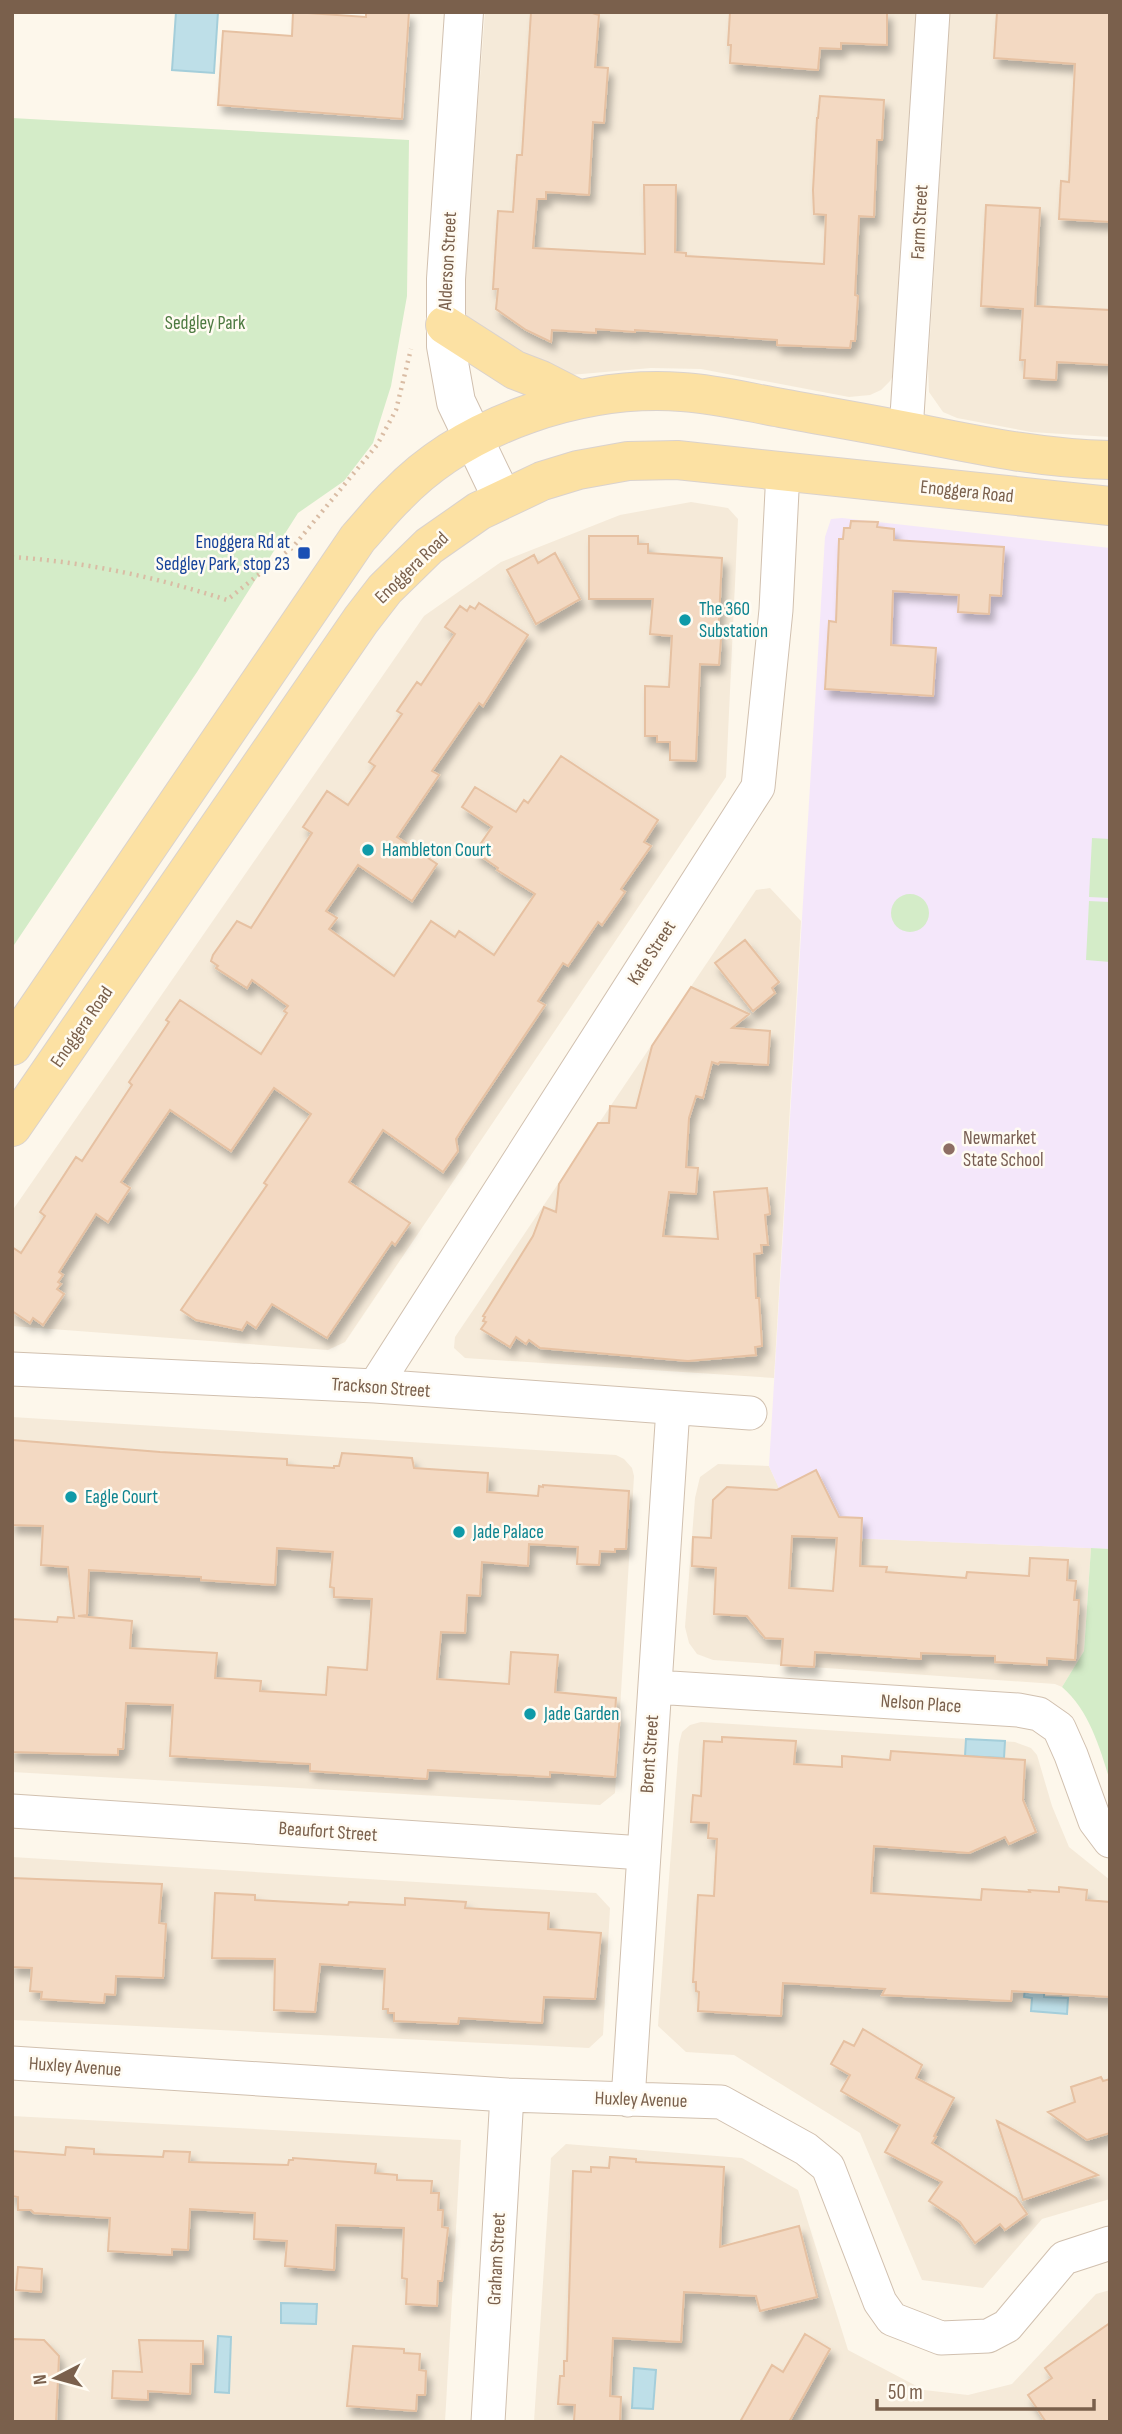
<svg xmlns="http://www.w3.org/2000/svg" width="1122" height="2434" font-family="'Sofia Sans Condensed',sans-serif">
  <defs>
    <filter id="shadow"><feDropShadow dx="4.5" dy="8" stdDeviation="3.5" flood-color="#0004"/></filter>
  </defs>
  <rect width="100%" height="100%" fill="#fdf7eb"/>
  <path fill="#f5ead9" d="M 485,12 L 919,12 L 894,374 L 890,381 L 881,390 L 870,395 L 849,397 L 701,369 L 651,368 L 570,375 L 555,373 L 465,315 L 463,299 Z
    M 950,12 L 1110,12 L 1110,437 L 1031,432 L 957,418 L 943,412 L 929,392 L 928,368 Z
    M 691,502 L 728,508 L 738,519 L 726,777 L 345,1342 L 328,1350 L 12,1326 L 12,1211 L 424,616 L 501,562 L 620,515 Z
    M 770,888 L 801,921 L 774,1378 L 465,1358 L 454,1348 L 455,1337 L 756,890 Z
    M 12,1417 L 616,1455 L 624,1459 L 632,1468 L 634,1476 L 615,1793 L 600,1805 L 12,1772 Z
    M 718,1464 L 769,1466 L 801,1536 L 1091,1548 L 1084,1651 L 1062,1687 L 1055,1684 L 713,1660 L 697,1654 L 689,1643 L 685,1627 L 695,1498 L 700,1477 Z
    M 701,1722 L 1015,1742 L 1031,1748 L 1037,1755 L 1052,1806 L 1069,1847 L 1110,1880 L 1110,2199 L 1042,2219 L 983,2288 L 922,2280 L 860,2133 L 734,2055 L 686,2052 L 658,2026 L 679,1744 L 682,1732 L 690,1725 Z
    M 12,1857 L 596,1893 L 610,1908 L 603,2035 L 589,2048 L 12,2020 Z
    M 12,2116 L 461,2140 L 445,2422 L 12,2422 Z
    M 566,2144 L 742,2158 L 798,2190 L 848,2350 L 924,2390 L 968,2395 L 1012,2384 L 1096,2294 L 1110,2290 L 1110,2422 L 534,2422 L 551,2158 Z"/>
  <path fill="#f4e7fa" d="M 842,518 L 1110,548 L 1110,1549 L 800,1536 L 769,1466 L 825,537 L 831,519 Z"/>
  <path fill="#d4ecc8" d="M 12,118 L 409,140 L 407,296 L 391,386 L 373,443 L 344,481 L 298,513 L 197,672 L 12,948 Z
    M 1092,838 L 1110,839 L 1110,898 L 1089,897 Z
    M891 913a19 19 0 1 1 38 0a19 19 0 1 1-38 0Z
    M 1089,901 L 1110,902 L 1110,962 L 1086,960 Z
    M 1091,1548 L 1110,1549 L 1110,1781 C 1100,1748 1089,1710 1062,1687 L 1084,1651 Z"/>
  <path fill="#bedfe8" stroke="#a4ceda" stroke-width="2" d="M 176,12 L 218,12 L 214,73 L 172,70 Z
    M 966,1739 L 1005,1741 L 1004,1758 L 965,1756 Z
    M 1025,1989 L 1044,1990 L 1044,1997 L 1068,1998 L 1067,2014 L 1031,2011 L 1032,1998 L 1024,1997 Z
    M 281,2303 L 317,2304 L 316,2324 L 281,2323 Z
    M 218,2336 L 231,2337 L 229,2393 L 215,2392 Z
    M 634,2368 L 656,2370 L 653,2409 L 632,2408 Z"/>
  <path fill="#f3d9c2" stroke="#e6c1a2" stroke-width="2" fill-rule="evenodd" filter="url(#shadow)" d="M 293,12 L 366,17 L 366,12 L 409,12 L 402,119 L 218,105 L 223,31 L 292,36 Z
    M 531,12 L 589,12 L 599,15 L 595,67 L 608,68 L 604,123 L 593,122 L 589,195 L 546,192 L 546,199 L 537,199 L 533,248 L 645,254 L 644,185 L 676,185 L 675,252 L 686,253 L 686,256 L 824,264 L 826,215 L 814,214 L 813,190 L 817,118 L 818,118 L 820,96 L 884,100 L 882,140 L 877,140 L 874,217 L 859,216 L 855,295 L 858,296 L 855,341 L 851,341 L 850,348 L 777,345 L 777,340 L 635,330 L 635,332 L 596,329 L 596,333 L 552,330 L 551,342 L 526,330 L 496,309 L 498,289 L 493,289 L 498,211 L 513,212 L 517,155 L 522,155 Z
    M 730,12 L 887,12 L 887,45 L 841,43 L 841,49 L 820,48 L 818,70 L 730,63 L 731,45 L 728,45 Z
    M 997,12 L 1110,12 L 1110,222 L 1059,219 L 1061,181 L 1069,182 L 1075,64 L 994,58 Z
    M 986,205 L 1040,208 L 1035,306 L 1110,310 L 1110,365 L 1057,362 L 1056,380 L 1024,378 L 1025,360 L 1020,360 L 1023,309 L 981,306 Z
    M 851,521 L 878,522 L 877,527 L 894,529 L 894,540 L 1004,547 L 1001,596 L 990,595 L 989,614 L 958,612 L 959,595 L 893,591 L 891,645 L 936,648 L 933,696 L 825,689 L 829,621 L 836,622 L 839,539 L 843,539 L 844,528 L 850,528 Z
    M 589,536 L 638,536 L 638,544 L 648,544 L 648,553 L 722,558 L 718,639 L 721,639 L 719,665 L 700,664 L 696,761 L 670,760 L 670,742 L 657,742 L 657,736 L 645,736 L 645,686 L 669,687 L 672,636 L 650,634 L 653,599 L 589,599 Z
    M 555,553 L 580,599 L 536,624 L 507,570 L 534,555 L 538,563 Z
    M 479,603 L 528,635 L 483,706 L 479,703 L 432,771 L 439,775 L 397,837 L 437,864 L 412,901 L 358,865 L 326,911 L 337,918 L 329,929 L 394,976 L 431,921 L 455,937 L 459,931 L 494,955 L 535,894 L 497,870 L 498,868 L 475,852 L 492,827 L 462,807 L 475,787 L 516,812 L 524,800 L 528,803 L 561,756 L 658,820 L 644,842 L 651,846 L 621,889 L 625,892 L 602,925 L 598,922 L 568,966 L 563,963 L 538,1001 L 545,1005 L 464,1126 L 456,1139 L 458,1151 L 443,1172 L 383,1130 L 349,1182 L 410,1223 L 395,1245 L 392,1242 L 327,1338 L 272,1304 L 256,1328 L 247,1322 L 242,1330 L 196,1320 L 181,1310 L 267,1185 L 264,1183 L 311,1114 L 274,1088 L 231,1151 L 170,1110 L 121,1182 L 130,1188 L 108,1222 L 96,1214 L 59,1272 L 63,1275 L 58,1282 L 61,1284 L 57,1289 L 64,1294 L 43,1325 L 33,1318 L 30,1323 L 12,1311 L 12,1247 L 21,1253 L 45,1216 L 40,1212 L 76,1157 L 82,1161 L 132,1085 L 129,1082 L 169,1022 L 166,1020 L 180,1000 L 261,1054 L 287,1013 L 284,1011 L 288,1006 L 252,980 L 247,988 L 216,968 L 218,966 L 211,961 L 213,955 L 237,921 L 251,928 L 312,833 L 303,827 L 327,791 L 348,805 L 375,766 L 369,762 L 402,714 L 397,711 L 417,682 L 421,685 L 455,634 L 445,627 L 460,606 L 467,611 L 470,606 L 475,609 Z
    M 745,940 L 779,982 L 772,988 L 775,993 L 753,1011 L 715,963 Z
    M 691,987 L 749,1014 L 732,1028 L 770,1031 L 768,1065 L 720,1062 L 718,1064 L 712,1062 L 703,1098 L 696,1096 L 689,1118 L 686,1167 L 698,1168 L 696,1194 L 669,1192 L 663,1236 L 718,1239 L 714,1192 L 767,1188 L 770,1214 L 765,1215 L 768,1245 L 761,1245 L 762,1253 L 754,1254 L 756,1298 L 759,1298 L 762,1346 L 755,1347 L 756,1355 L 688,1361 L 540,1348 L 529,1340 L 526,1344 L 516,1337 L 510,1347 L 481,1329 L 486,1322 L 483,1321 L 485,1317 L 483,1316 L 533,1236 L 544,1207 L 556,1212 L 559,1184 L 598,1123 L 609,1123 L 610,1106 L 636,1108 L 652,1046 Z
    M 12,1440 L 160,1452 L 287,1459 L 287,1465 L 334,1468 L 334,1466 L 339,1466 L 342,1453 L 412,1458 L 414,1468 L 488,1473 L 487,1492 L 538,1496 L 539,1486 L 543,1487 L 543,1485 L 629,1491 L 626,1549 L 615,1549 L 615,1552 L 600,1551 L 599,1565 L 577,1564 L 578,1547 L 529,1544 L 528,1566 L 482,1562 L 480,1596 L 467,1595 L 465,1633 L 441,1632 L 437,1679 L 509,1684 L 511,1652 L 558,1655 L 555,1692 L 616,1698 L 615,1713 L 620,1714 L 615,1777 L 550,1772 L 550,1777 L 428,1770 L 427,1779 L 310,1771 L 310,1764 L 170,1756 L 173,1705 L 126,1703 L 123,1749 L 118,1749 L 118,1755 L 12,1752 L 12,1619 L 57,1622 L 58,1617 L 74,1618 L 68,1567 L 41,1565 L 43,1526 L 12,1525 ZM 277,1548 L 333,1552 L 330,1587 L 334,1588 L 334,1597 L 372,1599 L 367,1670 L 328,1667 L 326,1695 L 260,1691 L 261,1681 L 215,1678 L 217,1653 L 130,1648 L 132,1621 L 78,1616 L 87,1615 L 89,1570 L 201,1577 L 201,1580 L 275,1585 Z
    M 816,1470 L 839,1517 L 862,1518 L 860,1566 L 887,1567 L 886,1572 L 966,1578 L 967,1572 L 1029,1576 L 1030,1558 L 1068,1560 L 1067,1580 L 1076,1581 L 1074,1600 L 1079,1600 L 1075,1660 L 1047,1658 L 1047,1665 L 995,1662 L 995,1656 L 921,1653 L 921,1659 L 815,1652 L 814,1667 L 781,1665 L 783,1639 L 765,1638 L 747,1616 L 714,1614 L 716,1568 L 692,1566 L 693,1537 L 711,1538 L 713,1500 L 727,1487 L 777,1490 ZM 792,1536 L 837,1538 L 833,1591 L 789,1588 Z
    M 722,1737 L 796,1741 L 794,1764 L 842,1767 L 842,1756 L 890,1760 L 891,1751 L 1025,1760 L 1023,1800 L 1036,1832 L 1009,1844 L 1005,1837 L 969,1853 L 874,1846 L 871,1893 L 981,1900 L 982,1889 L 1030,1892 L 1029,1890 L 1059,1892 L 1059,1887 L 1087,1890 L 1086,1900 L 1110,1902 L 1110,1997 L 1012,1991 L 1011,2001 L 882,1995 L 885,1989 L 783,1983 L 781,2016 L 698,2011 L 699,1992 L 696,1991 L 696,1982 L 693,1982 L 698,1895 L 714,1896 L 717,1839 L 708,1838 L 709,1823 L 691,1822 L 693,1795 L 701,1796 L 704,1741 L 722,1742 Z
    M 12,1878 L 162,1884 L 159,1923 L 166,1924 L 163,1978 L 116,1976 L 115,1995 L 105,1994 L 104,2003 L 41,1999 L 42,1992 L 30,1991 L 32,1968 L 12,1967 Z
    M 215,1893 L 255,1895 L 255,1900 L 348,1905 L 349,1902 L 405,1905 L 405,1898 L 466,1902 L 465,1908 L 549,1913 L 548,1929 L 601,1933 L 595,1999 L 544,1997 L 542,2023 L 459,2018 L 458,2024 L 394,2021 L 394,2013 L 388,2013 L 388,2009 L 383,2009 L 385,1969 L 320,1964 L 315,2012 L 274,2010 L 275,1959 L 212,1958 Z
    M 863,2029 L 922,2065 L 916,2078 L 954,2098 L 934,2136 L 936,2137 L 932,2143 L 1016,2198 L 1027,2214 L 1005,2230 L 1000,2224 L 975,2243 L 960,2222 L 929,2201 L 942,2182 L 885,2152 L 900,2125 L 841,2091 L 850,2075 L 831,2064 L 844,2041 L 854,2046 Z
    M 1101,2077 L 1103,2081 L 1110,2079 L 1110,2133 L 1087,2140 L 1048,2112 L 1075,2102 L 1071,2087 Z
    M 997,2121 L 1098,2175 L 1023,2200 Z
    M 66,2147 L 94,2149 L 94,2154 L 163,2157 L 164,2151 L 190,2152 L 189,2162 L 288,2165 L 289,2160 L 293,2160 L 293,2158 L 376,2164 L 375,2173 L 397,2175 L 397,2180 L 432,2181 L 431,2193 L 439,2193 L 438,2210 L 443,2210 L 442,2227 L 448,2228 L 442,2281 L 438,2281 L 437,2306 L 406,2304 L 407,2279 L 402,2278 L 404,2228 L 336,2225 L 334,2270 L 285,2266 L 287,2241 L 254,2239 L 255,2213 L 190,2209 L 188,2250 L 172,2249 L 172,2255 L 108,2251 L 110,2218 L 34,2213 L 31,2210 L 18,2210 L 18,2197 L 12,2196 L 12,2151 L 65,2155 Z
    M 610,2157 L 636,2159 L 636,2162 L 724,2167 L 720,2247 L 799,2226 L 817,2297 L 760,2311 L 756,2296 L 684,2292 L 681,2342 L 613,2338 L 610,2396 L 621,2397 L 620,2421 L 574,2421 L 575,2405 L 558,2404 L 560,2376 L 564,2376 L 564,2361 L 567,2361 L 573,2171 L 591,2172 L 591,2167 L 609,2168 Z
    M 18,2267 L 42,2269 L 41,2292 L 16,2290 Z
    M 1110,2323 L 1110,2422 L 1046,2422 L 1028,2395 L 1052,2378 L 1045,2368 Z
    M 805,2334 L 830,2349 L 789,2422 L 740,2422 L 772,2365 L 783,2372 Z
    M 12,2339 L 44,2340 L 59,2356 L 56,2422 L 12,2422 Z
    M 139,2340 L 203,2341 L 203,2364 L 191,2364 L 190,2394 L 148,2391 L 148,2400 L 112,2398 L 113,2371 L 142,2372 Z
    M 353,2346 L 404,2349 L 404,2353 L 420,2354 L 419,2370 L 426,2371 L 425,2395 L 417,2395 L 416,2411 L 347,2406 Z"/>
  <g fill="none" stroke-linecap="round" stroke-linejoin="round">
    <defs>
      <path id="minor" d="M 906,431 L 933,12
        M 12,1369 L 375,1386 L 750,1413
        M 375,1386 L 758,787 L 776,610 L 783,471
        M 655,1687 L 1018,1710 L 1039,1714 L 1059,1728 L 1071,1755 L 1095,1821 L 1110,1841
        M 12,1811 L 643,1853
        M 12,2063 L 507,2095 L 721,2102 L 806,2149 L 828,2167 L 880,2302 L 892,2319 L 941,2338 L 988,2336 L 1007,2326 L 1064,2258 L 1110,2243
        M 628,2100 L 673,1408
        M 488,2422 L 507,2095"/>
      <path id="tertiary" d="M 464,12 L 446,279 L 446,346 L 456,402 L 502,498"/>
      <path id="primary" d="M 445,325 L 515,370 L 541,380 L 578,399
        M 12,1046 L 358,538 C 371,524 383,508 397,495 C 466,423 584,385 682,392 C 715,394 748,402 781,408 C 830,417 878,425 927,435 C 987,447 1048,459 1110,460
        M 12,1127 L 361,620 L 385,589 L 429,546 L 479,511 L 542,481 L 578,470 L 628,461 L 677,460 L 1110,506"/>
    </defs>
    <use href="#minor" stroke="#d1c0af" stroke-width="35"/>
    <use href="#tertiary" stroke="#d1c0af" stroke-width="40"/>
    <use href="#primary" stroke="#dad2cd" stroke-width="40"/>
    <path stroke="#d9bca4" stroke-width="4.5" stroke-dasharray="2 5" stroke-linecap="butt" d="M 12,557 C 86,562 156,577 227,600 L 293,547 L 377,445 L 396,410 L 411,349"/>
    <use href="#minor" stroke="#fff" stroke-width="33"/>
    <use href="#tertiary" stroke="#fff" stroke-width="38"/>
    <use href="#primary" stroke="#fce1a3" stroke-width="38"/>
  </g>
  <rect fill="#1a4fb4" stroke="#fffbf2" stroke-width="2.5" x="297" y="546" width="14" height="14" rx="3.5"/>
  <g fill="#0f9aa8" stroke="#fffbf2" stroke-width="2.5">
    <circle cx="685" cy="620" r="7"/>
    <circle cx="368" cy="850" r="7"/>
    <circle cx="71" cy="1497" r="7"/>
    <circle cx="459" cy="1532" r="7"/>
    <circle cx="530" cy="1714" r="7"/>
  </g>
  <circle fill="#8d6e63" stroke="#fffbf2" stroke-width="2.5" cx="949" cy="1149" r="7"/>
  <g text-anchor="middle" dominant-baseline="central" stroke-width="5" stroke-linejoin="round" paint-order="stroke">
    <g font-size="19" fill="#7a604c" stroke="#fffbf2">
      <text transform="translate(920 222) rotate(-87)">Farm Street</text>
      <text transform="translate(448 261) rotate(-87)">Alderson Street</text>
      <text transform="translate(967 492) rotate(6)">Enoggera Road</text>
      <text transform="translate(412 568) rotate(-44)">Enoggera Road</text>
      <text transform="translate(652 953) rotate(-57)">Kate Street</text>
      <text transform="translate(82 1027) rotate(-55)">Enoggera Road</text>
      <text transform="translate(381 1388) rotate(4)">Trackson Street</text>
      <text transform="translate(921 1704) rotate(4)">Nelson Place</text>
      <text transform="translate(650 1754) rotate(-86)">Brent Street</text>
      <text transform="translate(328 1832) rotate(4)">Beaufort Street</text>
      <text transform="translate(75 2067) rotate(4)">Huxley Avenue</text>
      <text transform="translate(641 2100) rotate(2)">Huxley Avenue</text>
      <text transform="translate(497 2259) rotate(-87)">Graham Street</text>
    </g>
    <g font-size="19" fill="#4d7a41" stroke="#fffbf2">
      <text x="205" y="323">Sedgley Park</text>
    </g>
    <g font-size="19" fill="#164399" stroke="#fffbf2" text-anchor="end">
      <text x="290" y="542">Enoggera Rd at<tspan x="290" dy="22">Sedgley Park, stop 23</tspan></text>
    </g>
    <g font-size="19" fill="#0d838f" stroke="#fffbf2" text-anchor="start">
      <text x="699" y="609">The 360<tspan x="699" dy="22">Substation</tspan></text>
      <text x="382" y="850">Hambleton Court</text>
      <text x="85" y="1497">Eagle Court</text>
      <text x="473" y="1532">Jade Palace</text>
      <text x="544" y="1714">Jade Garden</text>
    </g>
    <g font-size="19" fill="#785e54" stroke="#fffbf2" text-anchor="start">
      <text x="963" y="1138">Newmarket<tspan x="963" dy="22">State School</tspan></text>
    </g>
  </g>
  <rect width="1122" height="2434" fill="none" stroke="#7a604c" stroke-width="28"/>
  <g transform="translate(56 2378) rotate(264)" stroke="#fffbf2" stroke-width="5" paint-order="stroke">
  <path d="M0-5L12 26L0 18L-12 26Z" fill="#7a604c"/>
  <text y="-10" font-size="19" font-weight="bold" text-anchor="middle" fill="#7a604c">N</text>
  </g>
  <path d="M877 2399v10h217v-10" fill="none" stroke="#7a604c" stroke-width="3.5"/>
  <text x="888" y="2399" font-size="21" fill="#7a604c" stroke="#fffbf2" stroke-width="5" paint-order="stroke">50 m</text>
</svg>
